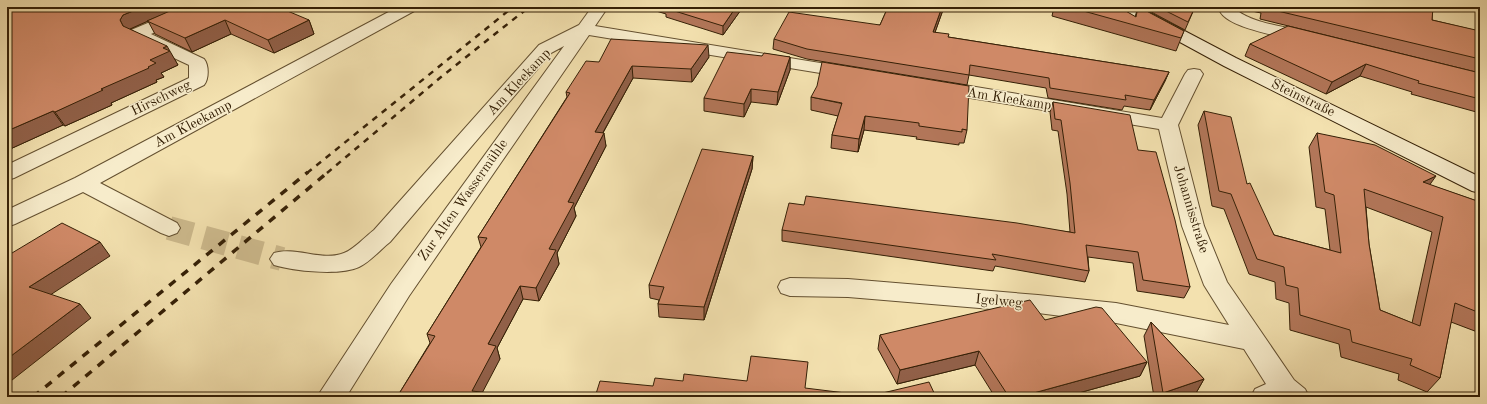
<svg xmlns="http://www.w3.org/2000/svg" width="1487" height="404" font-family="'Old Standard TT',serif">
  <rect width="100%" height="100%" fill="#f3e1af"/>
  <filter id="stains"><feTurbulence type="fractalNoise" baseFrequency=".005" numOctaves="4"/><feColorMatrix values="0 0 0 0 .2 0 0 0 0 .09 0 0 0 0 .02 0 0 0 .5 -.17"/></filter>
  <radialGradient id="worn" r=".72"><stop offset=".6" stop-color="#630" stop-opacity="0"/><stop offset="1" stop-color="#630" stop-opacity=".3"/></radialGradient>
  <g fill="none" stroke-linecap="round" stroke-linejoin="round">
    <path stroke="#cdba8d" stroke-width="24" stroke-dasharray="24 12" stroke-linecap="butt" d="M 169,228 L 282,259"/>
    <defs>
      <path id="minor" d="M 186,7 L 208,7 L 206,10 L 151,34 L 204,59 C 209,65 209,79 204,85 L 14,178 L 7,180 L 7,165 L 189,78 L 189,65 L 131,38 L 129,34 L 131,30 Z
        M 398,7 L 418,7 L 416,10 L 100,183 L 177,223 L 180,228 L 177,233 L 169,236 L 161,233 L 83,192 L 15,224 L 7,227 L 7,210 L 75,178 Z
        M 592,7 L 608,7 L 595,26 L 851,68 L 857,69 L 860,73 L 857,77 L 851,78 L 589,35 L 409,296 L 346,397 L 317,397 L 391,284 L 564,46 L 551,53 L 390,242 C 381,249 370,262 359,267 C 340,276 293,271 274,265 L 270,259 L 274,253 C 296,246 322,262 344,253 C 353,250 366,236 374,230 L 539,45 L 579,25 Z
        M 1219,7 L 1235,7 C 1242,22 1296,29 1313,33 L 1315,37 L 1313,41 L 1307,42 C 1290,38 1219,28 1219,7 Z
        M 1194,69 L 1200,70 L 1203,74 L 1178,125 L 1204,226 L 1227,282 L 1294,380 L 1305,389 L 1309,397 L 1251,397 L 1255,389 L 1266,384 L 1244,349 L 1116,323 L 1038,313 L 848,297 L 790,296 L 781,293 L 778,287 L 781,281 L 790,278 L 848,279 L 1038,295 L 1116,303 L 1229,325 L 1204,285 L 1182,226 L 1159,129 L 940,93 L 933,91 L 931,87 L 933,83 L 940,81 L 1162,118 L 1185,74 L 1188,70 Z"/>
      <path id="secondary" d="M 1119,7 L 1139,7 L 1236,58 L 1480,177 L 1480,193 L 1472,191 L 1224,66 L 1121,10 Z"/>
    </defs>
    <use href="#minor" stroke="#645030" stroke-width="2"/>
    <use href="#secondary" stroke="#352006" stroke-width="2"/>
    <use href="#minor" fill="#f7eccb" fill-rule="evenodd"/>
    <use href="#secondary" fill="#f7eccb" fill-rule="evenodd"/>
    <path stroke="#352006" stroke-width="2.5" stroke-dasharray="6 6" stroke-linecap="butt" d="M 307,173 L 513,7
      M 327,173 L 441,77 L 529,7"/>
    <path stroke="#352006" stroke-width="3.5" stroke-dasharray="8 8" stroke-linecap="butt" d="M 33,397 L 308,172
      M 61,397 L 328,172"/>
  </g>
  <path fill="#b27659" stroke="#352006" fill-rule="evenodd" d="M 7,7 L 62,10 L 309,20 L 314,34 L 274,53 L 231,34 L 192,52 L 155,34 L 148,21 L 130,29 L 169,51 L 178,65 L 161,73 L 164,77 L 156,80 L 157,82 L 111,103 L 112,105 L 65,126 L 63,125 L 8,150 L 7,149 Z
    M 643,7 L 743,7 L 723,35 L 666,17 L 666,14 Z
    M 888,7 L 944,7 L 935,32 L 948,37 L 1169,72 L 1165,81 L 1150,110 L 1124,106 L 1122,110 L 1048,98 L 1046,88 L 969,75 L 967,85 L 807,59 L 773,49 L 774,39 L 880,25 Z
    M 1054,7 L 1119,7 L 1135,17 L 1138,7 L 1184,31 L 1176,51 L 1052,16 Z
    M 1142,7 L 1195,7 L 1185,30 Z
    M 1237,7 L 1433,7 L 1432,20 L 1478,31 L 1477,9 L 1479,7 L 1480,7 L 1480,73 L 1260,19 L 1261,13 L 1238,8 Z
    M 1250,44 L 1480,73 L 1480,113 L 1411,94 L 1412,92 L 1360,76 L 1326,94 L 1245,56 Z
    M 762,56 L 790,57 L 790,70 L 777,105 L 751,102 L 744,117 L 704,111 L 704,98 Z
    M 709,57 L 692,82 L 633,78 L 603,133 L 606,146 L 574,208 L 576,216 L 557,253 L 559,264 L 539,301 L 523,299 L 497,348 L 500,359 L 397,397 L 430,343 L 427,334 L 481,247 L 478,237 L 567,97 L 566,92 L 599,62 Z
    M 811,97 L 967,130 L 964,143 L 959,143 L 959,145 L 916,139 L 917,137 L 864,130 L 858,152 L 831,148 L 832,135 L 838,116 L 811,110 Z
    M 1053,102 L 1138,150 L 1190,287 L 1184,298 L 1137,291 L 1133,263 L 1088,257 L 1089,271 L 1085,282 L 995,266 L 993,271 L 782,241 L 782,230 L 804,205 L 1070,232 L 1067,194 L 1058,131 L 1052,130 L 1050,112 Z
    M 1204,111 L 1247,184 L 1274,235 L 1330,250 L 1325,209 L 1316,207 L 1309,147 L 1317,133 L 1430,185 L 1480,202 L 1480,333 L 1451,322 L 1440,378 L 1427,392 L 1398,380 L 1399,374 L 1341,357 L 1339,344 L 1290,330 L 1289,303 L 1276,299 L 1275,282 L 1249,274 L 1224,209 L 1212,206 L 1198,125 ZM 1366,207 L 1432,232 L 1412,323 L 1380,310 L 1369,244 Z
    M 753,156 L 752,169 L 704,320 L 659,317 L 658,304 L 659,300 L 650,298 L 649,285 Z
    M 1045,320 L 1147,362 L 1140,376 L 1064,397 L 995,397 L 975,365 L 897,384 L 878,349 L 880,335 Z
    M 1151,322 L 1204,379 L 1196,393 L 1183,397 L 1154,397 L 1144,336 Z"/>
  <path fill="#916048" stroke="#352006" d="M 143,7 L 182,7 L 147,21 L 148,21 L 130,29 L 128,33 L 123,26 L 120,20 L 123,15 Z
    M 736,7 L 743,7 L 723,35 L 723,26 Z
    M 942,7 L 944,7 L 932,41 L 933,32 Z
    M 225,20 L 231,34 L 192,52 L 185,38 Z
    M 309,20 L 314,34 L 274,53 L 268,40 Z
    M 708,45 L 709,57 L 692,82 L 691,69 Z
    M 167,46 L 178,65 L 161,73 L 164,77 L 156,80 L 157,82 L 111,103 L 112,105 L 65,126 L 55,112 L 101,89 L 150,60 L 163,48 Z
    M 790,57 L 790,70 L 777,105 L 778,92 Z
    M 1366,64 L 1360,76 L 1326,94 L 1332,82 Z
    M 632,66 L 633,78 L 596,145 L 595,132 Z
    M 1169,72 L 1165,81 L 1150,110 L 1154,100 Z
    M 751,89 L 751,102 L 744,117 L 744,104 Z
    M 53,111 L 63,125 L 8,150 L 7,149 L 7,131 Z
    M 865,116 L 864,130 L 858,152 L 859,139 Z
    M 604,133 L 606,146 L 574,208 L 576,216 L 557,253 L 559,264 L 539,301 L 536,288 L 549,249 L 568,202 Z
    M 753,156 L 752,169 L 704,320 L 704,307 Z
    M 1436,176 L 1426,190 L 1423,182 Z
    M 100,242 L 110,256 L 41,301 L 29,287 Z
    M 520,286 L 523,299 L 497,348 L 500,359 L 480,397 L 472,391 L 488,344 Z
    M 80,304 L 91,318 L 7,384 L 7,359 Z
    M 979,351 L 975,365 L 897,384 L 900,370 Z
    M 1147,362 L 1140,376 L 1064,397 L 1019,397 Z
    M 1204,379 L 1196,393 L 1183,397 L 1160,397 L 1163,393 Z"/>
  <path fill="#cf8967" stroke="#352006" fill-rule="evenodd" d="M 7,7 L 56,7 L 62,10 L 70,7 L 143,7 L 123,15 L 120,20 L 123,26 L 167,46 L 163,48 L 170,51 L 150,60 L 156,63 L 148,67 L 149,68 L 101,89 L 103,90 L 55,112 L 53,111 L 7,131 L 7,76 L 10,74 L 7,72 Z
    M 179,7 L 278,7 L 309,20 L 268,40 L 225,20 L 185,38 L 147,21 Z
    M 666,7 L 736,7 L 723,26 L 665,8 Z
    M 888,7 L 942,7 L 933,32 L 949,34 L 948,37 L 1169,72 L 1154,100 L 1125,95 L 1126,100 L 1050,88 L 1049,78 L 970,65 L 969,75 L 807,49 L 774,39 L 789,12 L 880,25 Z
    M 1069,7 L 1119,7 L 1136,17 L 1138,7 L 1139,7 L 1184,31 L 1181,38 Z
    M 1158,7 L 1195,7 L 1188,22 Z
    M 1265,7 L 1433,7 L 1432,20 L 1480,31 L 1480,59 L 1265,8 Z
    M 1288,26 L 1480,73 L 1480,99 L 1418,83 L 1419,81 L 1366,64 L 1332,82 L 1250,44 Z
    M 611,39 L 708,45 L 691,69 L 632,66 L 595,132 L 604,133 L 568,202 L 574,203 L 549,249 L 556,250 L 536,288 L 520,286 L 488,344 L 496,346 L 472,391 L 524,397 L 397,397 L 435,336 L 427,334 L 487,238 L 478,237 L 570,93 L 566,92 L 586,61 L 599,62 Z
    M 727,52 L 762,56 L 764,53 L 790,57 L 778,92 L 751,89 L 744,104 L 704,98 Z
    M 822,62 L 969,86 L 967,130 L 962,129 L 962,132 L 919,126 L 919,123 L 865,116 L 859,139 L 832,135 L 842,103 L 811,97 L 817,86 Z
    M 1053,102 L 1130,115 L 1138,150 L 1156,152 L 1175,220 L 1190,287 L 1143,280 L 1138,252 L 1086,245 L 1089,271 L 992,254 L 996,260 L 782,230 L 789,203 L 804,205 L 806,196 L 1017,223 L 1075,233 L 1070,183 L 1061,120 L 1055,119 Z
    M 1204,111 L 1231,117 L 1247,184 L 1250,183 L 1274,235 L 1341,253 L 1334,195 L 1325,192 L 1317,133 L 1375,145 L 1436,176 L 1423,182 L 1480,202 L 1480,313 L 1455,303 L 1440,378 L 1410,365 L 1412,359 L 1352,342 L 1350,330 L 1300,315 L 1298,288 L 1286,285 L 1284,267 L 1257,259 L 1231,194 L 1219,191 ZM 1364,189 L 1443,217 L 1420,326 L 1380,310 L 1369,244 Z
    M 702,149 L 753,156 L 704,307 L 658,304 L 664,287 L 649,285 Z
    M 62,223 L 100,242 L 29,287 L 80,304 L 7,359 L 7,256 Z
    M 1030,300 L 1045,320 L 1096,307 L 1102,308 L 1147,362 L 1019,397 L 1009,397 L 979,351 L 900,370 L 880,335 Z
    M 1151,322 L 1204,379 L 1163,393 Z
    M 751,356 L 808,362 L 805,388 L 870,396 L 929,382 L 936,397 L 595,397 L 600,381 L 653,386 L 655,378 L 683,381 L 684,374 L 747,381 Z"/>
  <g text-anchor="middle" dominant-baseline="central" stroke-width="3" stroke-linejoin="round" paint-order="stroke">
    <g font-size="14" fill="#352006" stroke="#f7eccb">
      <text transform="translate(519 82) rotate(-47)">Am Kleekamp</text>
      <text transform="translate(161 98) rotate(-26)">Hirschweg</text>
      <text transform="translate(1303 98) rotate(26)">Steinstraße</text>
      <text transform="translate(1009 99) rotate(9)">Am Kleekamp</text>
      <text transform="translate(193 124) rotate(-28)">Am Kleekamp</text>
      <text transform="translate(463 200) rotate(-55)">Zur Alten Wassermühle</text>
      <text transform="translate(1191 209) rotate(73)">Johannisstraße</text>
      <text transform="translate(999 301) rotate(5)">Igelweg</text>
    </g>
  </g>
  <rect width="1487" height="404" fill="none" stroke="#f3e1af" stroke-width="24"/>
  <rect x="8" y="8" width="1471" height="388" fill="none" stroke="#352006" stroke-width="2"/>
  <rect x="12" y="12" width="1463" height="380" fill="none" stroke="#352006"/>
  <rect width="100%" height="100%" filter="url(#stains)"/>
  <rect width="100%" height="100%" fill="url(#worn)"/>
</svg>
